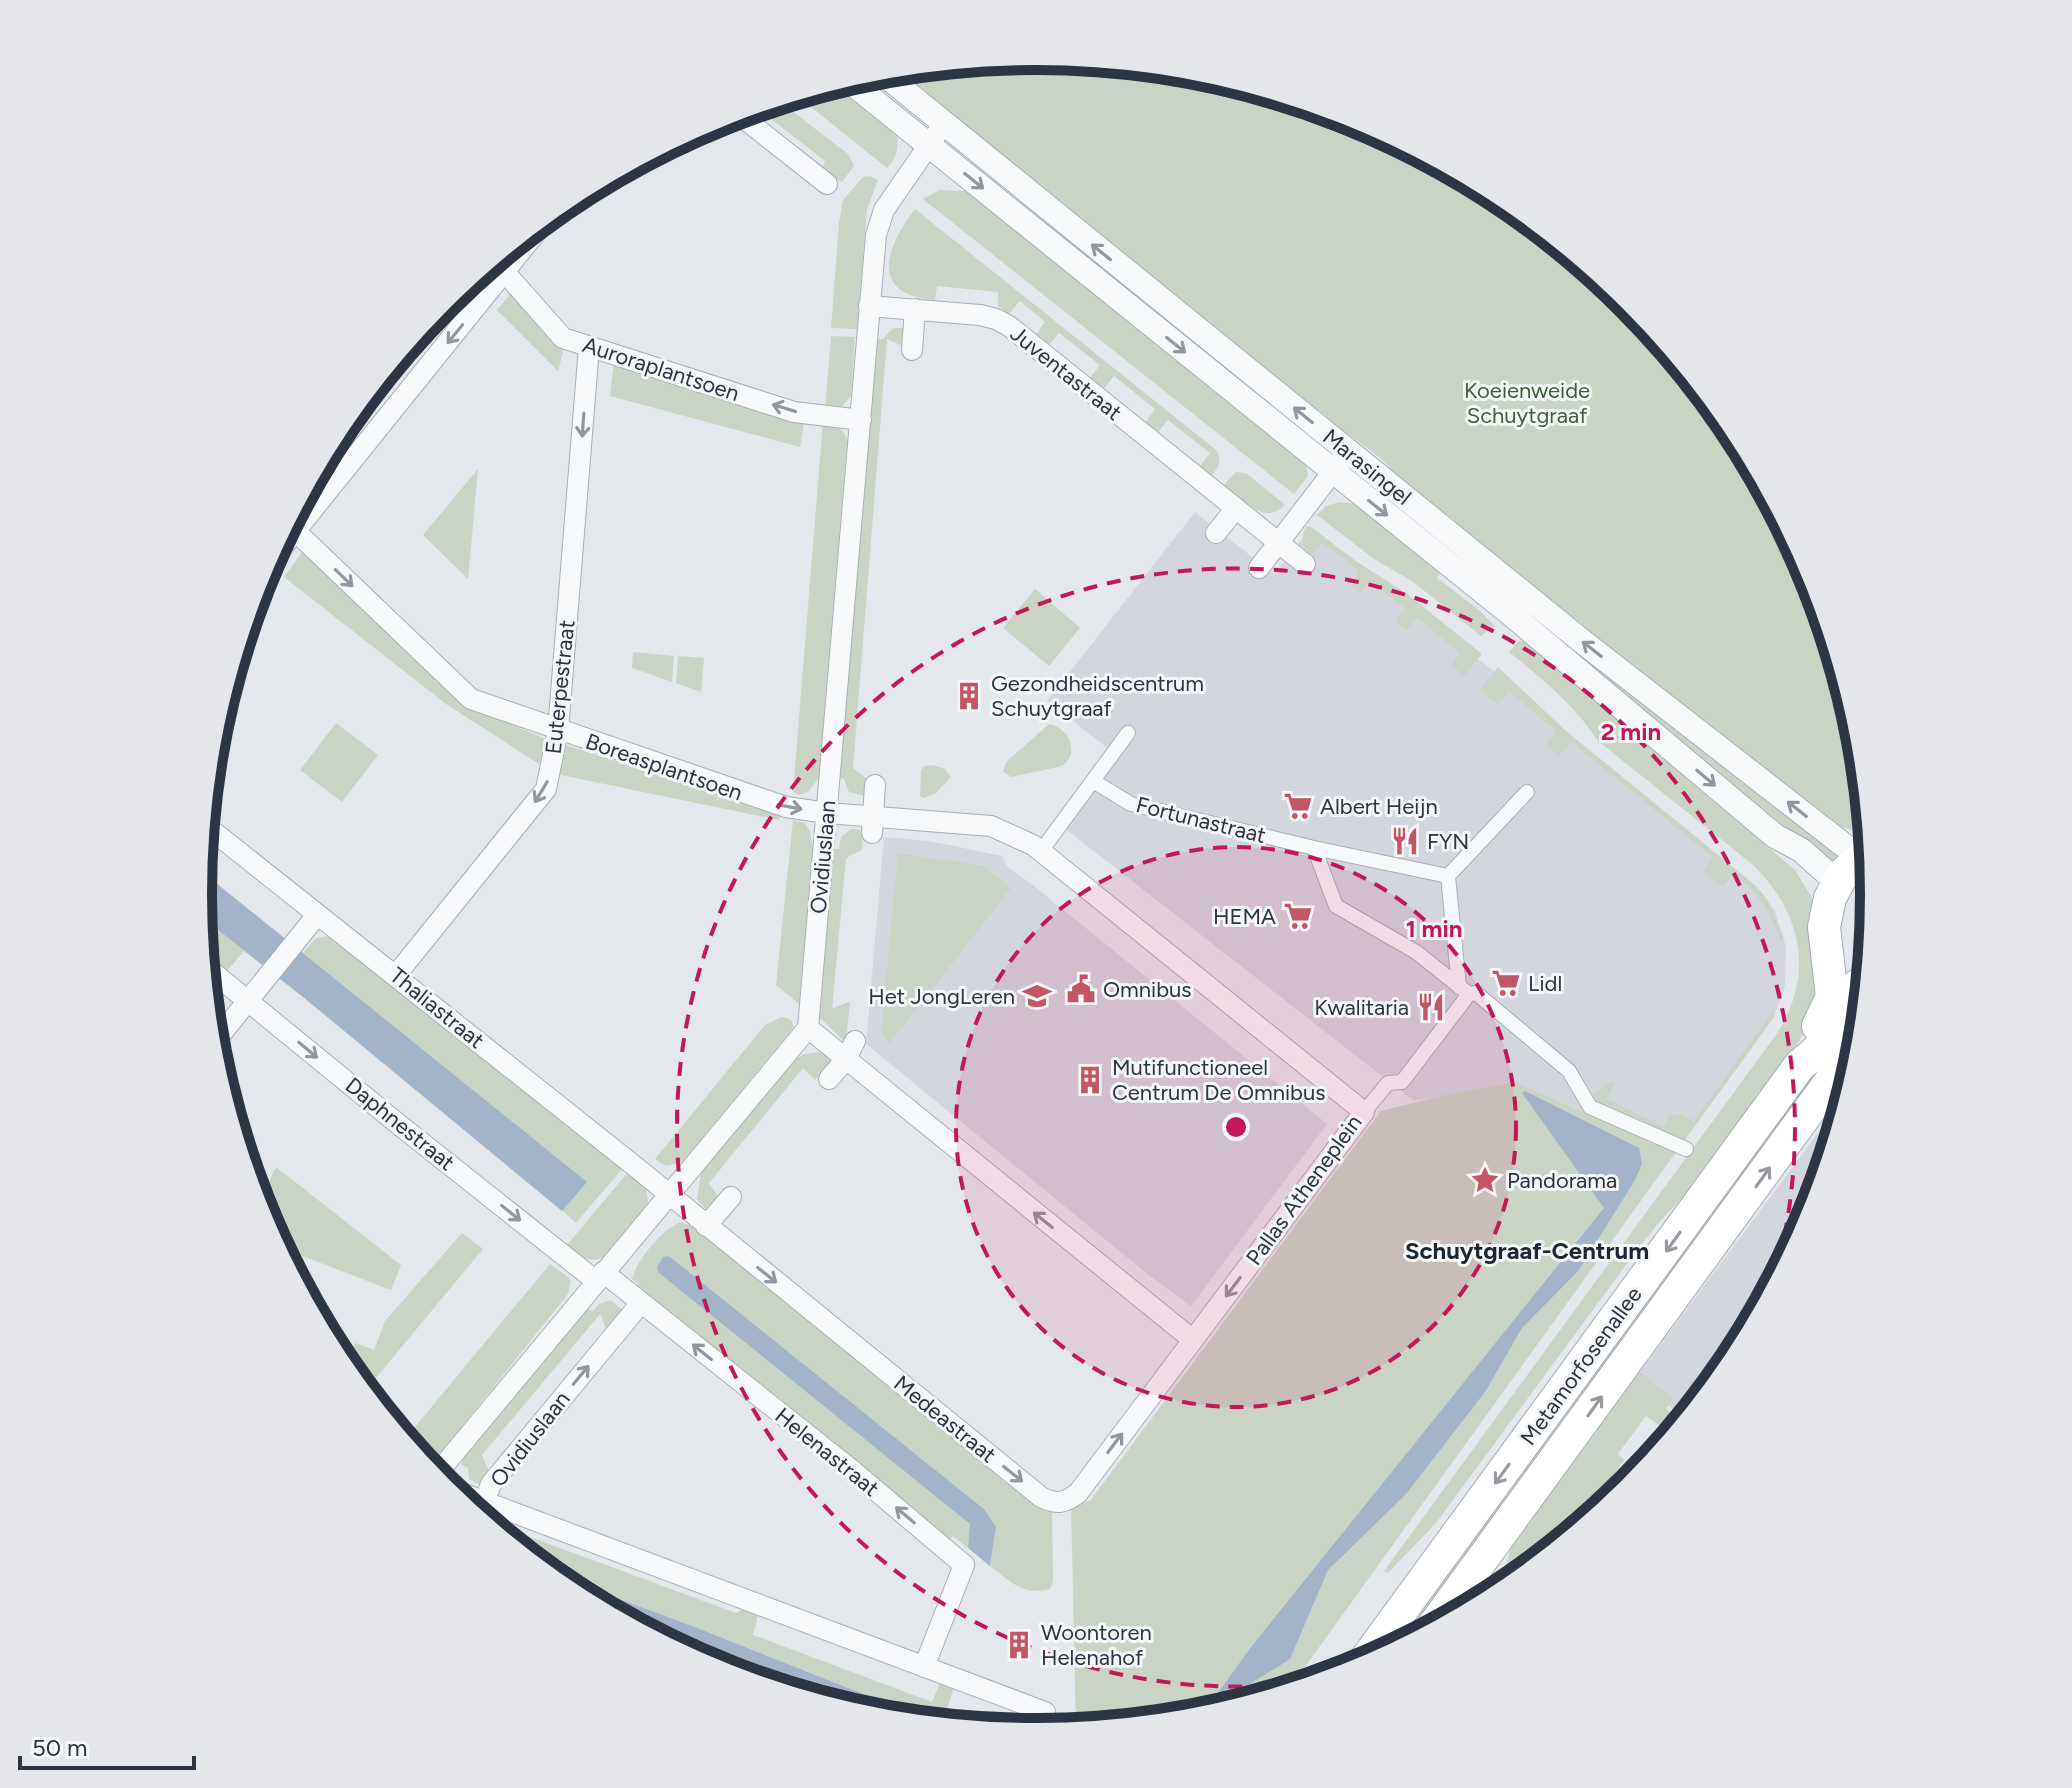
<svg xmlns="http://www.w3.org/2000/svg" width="2072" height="1788" font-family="Figtree,sans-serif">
  <rect width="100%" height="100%" fill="#e4e7eb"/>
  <path fill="#d3d6dd" d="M 1195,512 L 1274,574 L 1311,528 L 1497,674 L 1758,888 L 1775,911 L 1786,947 L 1785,985 L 1774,1017 L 1676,1152 L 1515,1082 L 1414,1101 L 1063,827 L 1115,754 L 1047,701 Z
    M 884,837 L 929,841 L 1002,856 L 1007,867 L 1029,882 L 1327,1124 L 1191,1306 L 1150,1276 L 866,1044 Z
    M 1847,1094 L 1810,1215 L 1733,1360 L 1685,1418 L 1634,1380 Z"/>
  <path fill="#cad4c6" d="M 1036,56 L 1200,72 L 1357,120 L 1502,197 L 1629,302 L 1733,429 L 1810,574 L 1858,731 L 1868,834 L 1830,824 L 1407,490 C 1386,454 1345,433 1311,411 L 887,71 Z
    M 839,82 L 896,128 C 898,144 900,156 887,168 L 796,95 Z
    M 779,101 L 848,154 L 854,166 L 842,182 L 821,171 L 825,161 L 756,107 Z
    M 870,176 L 878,180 L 867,209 L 857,329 L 831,328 L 839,223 L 843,200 L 863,177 Z
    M 940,190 L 965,191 L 998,210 L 1305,458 L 1308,476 L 1294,494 L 923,199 Z
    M 915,209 L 1216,450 C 1222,461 1220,466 1212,475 L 1200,466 L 1210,453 L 1168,420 L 1158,432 L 1146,422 L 1155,409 L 1114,376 L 1103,390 L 1089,379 L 1100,365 L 1059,333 L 1049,345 L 1036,335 L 1045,322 L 1020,301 L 1009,314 L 998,306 L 998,292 L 937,286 L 935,300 C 868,295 886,247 915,209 Z
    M 513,291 L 564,348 L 558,371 L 497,310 Z
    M 897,328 L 906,328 L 905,347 L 887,339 L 853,768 L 867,779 L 866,796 L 849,792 L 844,779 L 839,778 L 876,339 L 883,339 L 892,329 Z
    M 831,336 L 855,337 L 851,396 L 841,407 L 825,410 Z
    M 614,361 L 804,422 L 800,447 L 610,396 Z
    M 823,421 C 837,424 843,428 847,441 L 819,778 L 808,792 L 799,795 L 793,792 Z
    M 478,469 L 468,579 L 423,535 Z
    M 1236,472 L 1246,473 L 1285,505 C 1264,527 1241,498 1224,485 Z
    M 1340,502 L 1363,505 L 1443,568 L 1437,578 L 1479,610 L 1495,626 L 1481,636 L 1412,581 L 1374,559 L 1317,515 L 1326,506 Z
    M 1310,526 L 1357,562 L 1406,593 L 1482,654 L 1464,676 L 1451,665 L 1460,653 L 1417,618 L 1406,630 L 1395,621 L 1405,609 L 1370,581 L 1360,593 L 1349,584 L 1359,571 L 1322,543 L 1312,555 C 1302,548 1300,538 1306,527 Z
    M 304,550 L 469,705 L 547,740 L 539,764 L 446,704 L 284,577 Z
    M 1035,589 L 1080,628 L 1049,666 L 1003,628 Z
    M 1536,611 L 1844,857 L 1836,868 L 1529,620 Z
    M 1529,635 L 1610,707 L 1628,729 L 1795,870 L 1812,898 L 1821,973 L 1811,1019 L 1796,1047 L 1708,1171 L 1661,1220 L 1637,1250 L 1436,1523 L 1388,1573 L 1384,1571 L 1778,1032 C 1815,972 1801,911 1752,864 L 1598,741 C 1576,706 1541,678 1509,652 L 1519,641 L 1522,642 Z
    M 633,652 L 674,656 L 672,682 L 632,668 Z
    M 678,656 L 704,658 L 701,692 L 676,683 Z
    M 1498,667 L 1568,733 L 1755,885 L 1767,899 L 1784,939 L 1780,940 C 1771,911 1757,892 1734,873 L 1723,887 L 1703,871 L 1713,857 L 1571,742 L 1559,756 L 1546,744 L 1556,731 L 1509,692 L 1498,704 L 1480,690 Z
    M 336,723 L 378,755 L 342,802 L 300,770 Z
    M 1049,724 C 1068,727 1081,753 1062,766 L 1012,777 L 1003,772 L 1006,762 Z
    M 562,744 L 780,812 L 779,820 L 556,774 Z
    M 933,765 L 945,769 L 951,777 L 935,794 L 923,798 L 920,796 L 921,771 L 924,766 Z
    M 793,820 L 805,823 L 810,832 L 813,850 L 799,1004 L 776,985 Z
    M 851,829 L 863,830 L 862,850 L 846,858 L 832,1009 L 850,1001 L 846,1043 L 820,1018 L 833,849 L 839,849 L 841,837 Z
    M 898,853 L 984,866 L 1011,888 L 890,1043 L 881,1034 Z
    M 200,916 L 244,951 L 226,972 L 204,955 Z
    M 329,936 L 623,1168 L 576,1223 L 562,1210 L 586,1182 L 303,953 L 316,938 Z
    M 1862,1007 L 1861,1027 L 1406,1642 L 1386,1653 Z
    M 1773,1011 L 1774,1017 L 1684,1141 L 1593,1099 L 1595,1092 L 1612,1082 L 1614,1083 L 1607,1099 L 1663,1127 L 1671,1113 L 1677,1116 L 1680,1113 L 1694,1121 Z
    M 782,1017 L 791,1020 L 794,1027 L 682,1162 L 666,1166 L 655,1159 L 765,1025 Z
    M 819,1052 L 827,1054 L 833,1060 L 815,1080 L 803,1068 L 709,1183 L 718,1197 L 707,1210 L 697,1200 L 701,1173 L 795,1059 L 805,1054 Z
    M 1515,1082 L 1676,1152 L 1289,1689 L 1199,1716 L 1076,1728 L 1071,1503 L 1090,1501 L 1381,1111 L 1444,1095 Z
    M 276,1167 L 401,1265 L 391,1290 L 279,1247 L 258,1204 Z
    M 628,1172 L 646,1187 L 648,1202 L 645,1208 L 604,1257 C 587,1264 579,1256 567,1245 Z
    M 680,1222 L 688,1225 L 692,1222 L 1052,1508 L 1053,1581 L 1050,1589 C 1022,1596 1010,1581 990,1566 L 996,1527 L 984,1509 L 669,1256 L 663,1258 L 657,1267 L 971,1524 L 968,1548 L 953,1536 L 949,1540 L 635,1290 L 639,1285 L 632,1279 C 638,1258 661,1231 680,1222 Z
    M 462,1233 L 483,1249 L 365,1391 L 345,1367 L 355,1343 L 374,1350 L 385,1321 Z
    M 550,1264 L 568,1277 L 571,1282 L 568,1294 L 439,1455 L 434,1453 L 427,1460 L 422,1461 L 405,1439 Z
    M 611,1300 L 624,1311 L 607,1331 L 600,1314 L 482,1455 L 489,1471 L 481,1485 L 469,1479 L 468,1468 L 461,1464 L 465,1455 L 588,1308 L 592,1312 L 599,1304 Z
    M 1734,1348 L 1737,1351 L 1701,1398 L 1689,1383 Z
    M 1637,1370 L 1674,1398 L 1666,1409 L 1682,1421 L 1671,1434 L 1646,1416 L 1618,1454 L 1624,1460 L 1573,1532 L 1501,1591 L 1477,1604 L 1508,1561 L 1511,1541 Z
    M 466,1505 L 498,1517 L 503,1527 L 736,1613 L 744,1609 L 758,1615 L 753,1635 L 932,1702 L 940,1683 L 954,1688 L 947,1708 L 1004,1729 L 970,1726 L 930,1710 L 926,1719 L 695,1627 L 549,1573 Z"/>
  <path fill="#a3b4c8" d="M 200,870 L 587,1182 L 562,1211 L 303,997 L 200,916 L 198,894 Z
    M 1525,1091 L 1639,1148 L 1642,1164 L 1635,1180 L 1579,1270 L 1522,1328 L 1485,1392 L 1406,1494 L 1328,1570 L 1290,1659 L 1237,1692 L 1236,1705 L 1202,1715 L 1251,1647 L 1604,1208 L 1522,1093 Z
    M 669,1256 L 984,1509 L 996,1527 L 990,1566 L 968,1548 L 970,1524 L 658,1272 L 657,1267 L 663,1257 Z
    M 549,1573 L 695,1627 L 896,1707 L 893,1715 L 593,1603 L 570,1591 Z"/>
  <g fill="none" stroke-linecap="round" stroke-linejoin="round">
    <defs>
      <path id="pedestrian" d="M 1093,781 L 1131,804 L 1314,848 L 1448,876
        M 1314,848 L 1336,906 L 1416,952 L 1469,994 L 1476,993 L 1569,1071 L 1590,1107 L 1686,1149
        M 1041,851 L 1128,733
        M 1459,987 L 1448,876 L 1527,792
        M 1364,1112 L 1388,1083 L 1402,1082 L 1469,994"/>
      <path id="minor" d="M 737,113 L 827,184
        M 494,260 L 563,338 L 794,412 L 861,420
        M 869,306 L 980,315 L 996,319 L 1009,326 L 1305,564
        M 912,350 L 915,309
        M 288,524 L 471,699 L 786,807 L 827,813 L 991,826 L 1033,845 L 1364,1112 L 1193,1340 L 808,1028
        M 1216,533 L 1236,508
        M 1259,568 L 1348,452
        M 264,570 L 554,210
        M 205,825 L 637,1168 L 1041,1497 C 1057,1505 1065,1503 1078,1493 L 1193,1340
        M 872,833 L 875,785
        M 205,966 L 402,1127 L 596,1281
        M 396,975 L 546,789 L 558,730 L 589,347
        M 213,1044 L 317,915
        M 829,1079 L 846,1059 L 855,1041
        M 706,1226 L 731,1197
        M 603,1272 L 848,1467 L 964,1565 L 924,1667
        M 435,1476 L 808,1028 L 876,235 L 884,210 L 944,123
        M 443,1486 L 1045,1712
        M 484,1503 L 491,1484 L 641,1303"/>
      <path id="tertiary" d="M 880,71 L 1583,642 L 1859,857
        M 848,80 L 1512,615 L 1775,836 L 1801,850 L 1837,882"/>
      <path id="primary" d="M 1818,1026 L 1832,997 L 1824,927 L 1830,898 L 1843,874 L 1870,849
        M 1432,1628 L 1859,1042
        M 1361,1666 L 1800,1065 C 1830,1043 1842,1018 1858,985"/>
    </defs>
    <use href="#pedestrian" stroke="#a9aeb5" stroke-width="16"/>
    <use href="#minor" stroke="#a9aeb5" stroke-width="22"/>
    <use href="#tertiary" stroke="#a9aeb5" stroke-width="26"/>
    <use href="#primary" stroke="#a5abb6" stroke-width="34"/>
    <use href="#pedestrian" stroke="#f7f8f9" stroke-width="14"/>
    <use href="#minor" stroke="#f7f8f9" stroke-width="20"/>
    <use href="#tertiary" stroke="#f7f8f9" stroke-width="24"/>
    <use href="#primary" stroke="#fff" stroke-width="32"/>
  </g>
  <defs><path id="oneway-shaft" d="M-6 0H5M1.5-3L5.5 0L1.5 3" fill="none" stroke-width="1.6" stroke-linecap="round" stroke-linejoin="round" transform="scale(2)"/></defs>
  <g stroke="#92969e">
    <use href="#oneway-shaft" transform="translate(974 181) rotate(39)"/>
    <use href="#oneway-shaft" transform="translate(1101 252) rotate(-141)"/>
    <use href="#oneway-shaft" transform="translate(455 334) rotate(129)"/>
    <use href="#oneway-shaft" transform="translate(1176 345) rotate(39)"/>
    <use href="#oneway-shaft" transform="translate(784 408) rotate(-163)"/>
    <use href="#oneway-shaft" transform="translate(1303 415) rotate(-141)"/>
    <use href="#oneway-shaft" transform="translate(583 425) rotate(94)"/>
    <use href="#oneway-shaft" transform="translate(1378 508) rotate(39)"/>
    <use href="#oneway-shaft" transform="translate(344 578) rotate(44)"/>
    <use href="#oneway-shaft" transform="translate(1592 649) rotate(-142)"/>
    <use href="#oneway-shaft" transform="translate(1706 778) rotate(40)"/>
    <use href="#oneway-shaft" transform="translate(541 792) rotate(121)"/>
    <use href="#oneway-shaft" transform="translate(790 807) rotate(11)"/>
    <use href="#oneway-shaft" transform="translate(1797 809) rotate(-142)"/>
    <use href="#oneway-shaft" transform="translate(308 1050) rotate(40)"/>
    <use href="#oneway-shaft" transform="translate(511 1213) rotate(39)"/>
    <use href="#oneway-shaft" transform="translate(1043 1220) rotate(-141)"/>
    <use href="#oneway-shaft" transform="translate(767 1275) rotate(39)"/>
    <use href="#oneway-shaft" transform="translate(1233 1287) rotate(127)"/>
    <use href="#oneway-shaft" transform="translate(702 1352) rotate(-141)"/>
    <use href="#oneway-shaft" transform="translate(581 1375) rotate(-50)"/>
    <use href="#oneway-shaft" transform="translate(1115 1443) rotate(-53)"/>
    <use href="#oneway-shaft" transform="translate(1013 1474) rotate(39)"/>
    <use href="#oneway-shaft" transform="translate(905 1515) rotate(-140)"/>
  </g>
  <g stroke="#969aa0">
    <use href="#oneway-shaft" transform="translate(1763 1177) rotate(-54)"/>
    <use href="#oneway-shaft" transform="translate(1673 1242) rotate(126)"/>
    <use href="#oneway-shaft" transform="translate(1595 1406) rotate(-54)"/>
    <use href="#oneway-shaft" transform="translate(1502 1474) rotate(126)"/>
  </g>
  <circle cx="1236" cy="1127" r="280" fill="#c2185b" fill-opacity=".12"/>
  <g fill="none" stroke="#c2185b" stroke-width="4" stroke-dasharray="14 10">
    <circle cx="1236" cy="1127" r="280"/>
    <path d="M1314 1681A559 559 0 1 1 1772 1286"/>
  </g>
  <defs>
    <symbol id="building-bare" viewBox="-9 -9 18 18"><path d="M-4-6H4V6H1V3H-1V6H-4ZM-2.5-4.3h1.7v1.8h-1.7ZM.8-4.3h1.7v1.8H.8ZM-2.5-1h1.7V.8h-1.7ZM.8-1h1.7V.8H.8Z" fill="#c45564" stroke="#f4f6f8" stroke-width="2.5" paint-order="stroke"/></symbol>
    <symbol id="supermarket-bare" viewBox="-9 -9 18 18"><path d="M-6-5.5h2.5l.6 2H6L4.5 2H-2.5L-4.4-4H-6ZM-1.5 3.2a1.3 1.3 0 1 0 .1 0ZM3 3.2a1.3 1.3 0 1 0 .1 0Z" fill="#c45564" stroke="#f4f6f8" stroke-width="2.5" paint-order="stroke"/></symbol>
    <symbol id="restaurant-bare" viewBox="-9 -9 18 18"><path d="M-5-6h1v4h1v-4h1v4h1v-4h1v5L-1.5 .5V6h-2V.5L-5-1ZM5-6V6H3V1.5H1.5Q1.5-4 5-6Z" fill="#c45564" stroke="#f4f6f8" stroke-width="2.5" paint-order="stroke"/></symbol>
    <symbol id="civic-bare" viewBox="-9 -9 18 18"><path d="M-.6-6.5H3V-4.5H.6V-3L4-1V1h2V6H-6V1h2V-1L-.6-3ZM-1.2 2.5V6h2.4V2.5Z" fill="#c45564" stroke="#f4f6f8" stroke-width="2.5" paint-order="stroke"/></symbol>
    <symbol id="school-bare" viewBox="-9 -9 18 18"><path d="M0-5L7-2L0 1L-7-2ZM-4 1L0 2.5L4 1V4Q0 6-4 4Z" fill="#c45564" stroke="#f4f6f8" stroke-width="2.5" paint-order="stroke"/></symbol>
    <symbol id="sight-bare" viewBox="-9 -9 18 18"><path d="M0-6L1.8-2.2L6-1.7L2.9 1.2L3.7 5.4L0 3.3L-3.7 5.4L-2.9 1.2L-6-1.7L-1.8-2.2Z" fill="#c45564" stroke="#f4f6f8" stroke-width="2.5" paint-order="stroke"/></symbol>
  </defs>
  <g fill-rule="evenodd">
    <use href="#building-bare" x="949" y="676" width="40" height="40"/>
    <use href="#supermarket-bare" x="1278" y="786" width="40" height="40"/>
    <use href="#restaurant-bare" x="1385" y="821" width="40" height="40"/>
    <use href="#supermarket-bare" x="1278" y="896" width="40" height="40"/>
    <use href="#supermarket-bare" x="1486" y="963" width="40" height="40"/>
    <use href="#civic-bare" x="1061" y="969" width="40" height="40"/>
    <use href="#school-bare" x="1017" y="976" width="40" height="40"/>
    <use href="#restaurant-bare" x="1411" y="987" width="40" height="40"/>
    <use href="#building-bare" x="1070" y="1060" width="40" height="40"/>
    <use href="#sight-bare" x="1465" y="1160" width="40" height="40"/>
    <use href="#building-bare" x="999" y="1625" width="40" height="40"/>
  </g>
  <g text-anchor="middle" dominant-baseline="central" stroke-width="6" stroke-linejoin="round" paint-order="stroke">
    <g font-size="22" fill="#2d3442" stroke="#f4f6f8">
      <text transform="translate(661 369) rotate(18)">Auroraplantsoen</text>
      <text transform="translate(1066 373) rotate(39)">Juventastraat</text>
      <text transform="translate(1367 467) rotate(39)">Marasingel</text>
      <text transform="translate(560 687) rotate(-84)">Euterpestraat</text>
      <text transform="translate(664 767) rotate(19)">Boreasplantsoen</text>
      <text transform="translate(1201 820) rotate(14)">Fortunastraat</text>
      <text transform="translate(823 857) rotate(-85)">Ovidiuslaan</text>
      <text transform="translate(437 1008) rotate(39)">Thaliastraat</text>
      <text transform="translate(400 1124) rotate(39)">Daphnestraat</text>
      <text transform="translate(1304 1190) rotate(-54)">Pallas Atheneplein</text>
      <text transform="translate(1581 1366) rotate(-54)">Metamorfosenallee</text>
      <text transform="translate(945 1419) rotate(39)">Medeastraat</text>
      <text transform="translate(530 1439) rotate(-52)">Ovidiuslaan</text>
      <text transform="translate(827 1452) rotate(39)">Helenastraat</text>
    </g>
    <g font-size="22" fill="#415d3c" stroke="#f4f6f8">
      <text x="1527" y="390">Koeienweide<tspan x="1527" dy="25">Schuytgraaf</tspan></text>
    </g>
    <g font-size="22" fill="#2d3442" stroke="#f4f6f8" text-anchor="start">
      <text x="991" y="683">Gezondheidscentrum<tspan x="991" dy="25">Schuytgraaf</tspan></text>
      <text x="1320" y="806">Albert Heijn</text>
      <text x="1427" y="841">FYN</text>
      <text x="1276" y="916" text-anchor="end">HEMA</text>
      <text x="1528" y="983">Lidl</text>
      <text x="1103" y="989">Omnibus</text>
      <text x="1015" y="996" text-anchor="end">Het JongLeren</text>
      <text x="1409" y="1007" text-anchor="end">Kwalitaria</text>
      <text x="1112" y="1067">Mutifunctioneel<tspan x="1112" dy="25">Centrum De Omnibus</tspan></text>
      <text x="1507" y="1180">Pandorama</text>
      <text x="1041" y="1632">Woontoren<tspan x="1041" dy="25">Helenahof</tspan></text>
    </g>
    <g font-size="24" font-weight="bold" fill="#1f2633" stroke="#f4f6f8">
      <text x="1527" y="1250">Schuytgraaf-Centrum</text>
    </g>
  </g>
  <path d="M0 0H2072V1788H0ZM212 894a824 824 0 1 1 1648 0a824 824 0 1 1-1648 0Z" fill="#e4e6e9" fill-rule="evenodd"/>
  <path fill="none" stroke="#2d3442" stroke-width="10" d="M212 894a824 824 0 1 1 1648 0a824 824 0 1 1-1648 0Z"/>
  <circle cx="1236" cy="1127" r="12" fill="#c2185b" stroke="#f4f6f8" stroke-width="4"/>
  <g font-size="24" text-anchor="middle" font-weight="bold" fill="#c2185b" stroke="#f4f6f8" stroke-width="6" stroke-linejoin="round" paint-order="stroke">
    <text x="1631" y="740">2 min</text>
    <text x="1434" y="937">1 min</text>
  </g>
  <path d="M20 1756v12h174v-12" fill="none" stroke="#2d3442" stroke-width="4"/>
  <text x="32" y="1756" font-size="24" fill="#2d3442" stroke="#f4f6f8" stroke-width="6" paint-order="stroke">50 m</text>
</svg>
